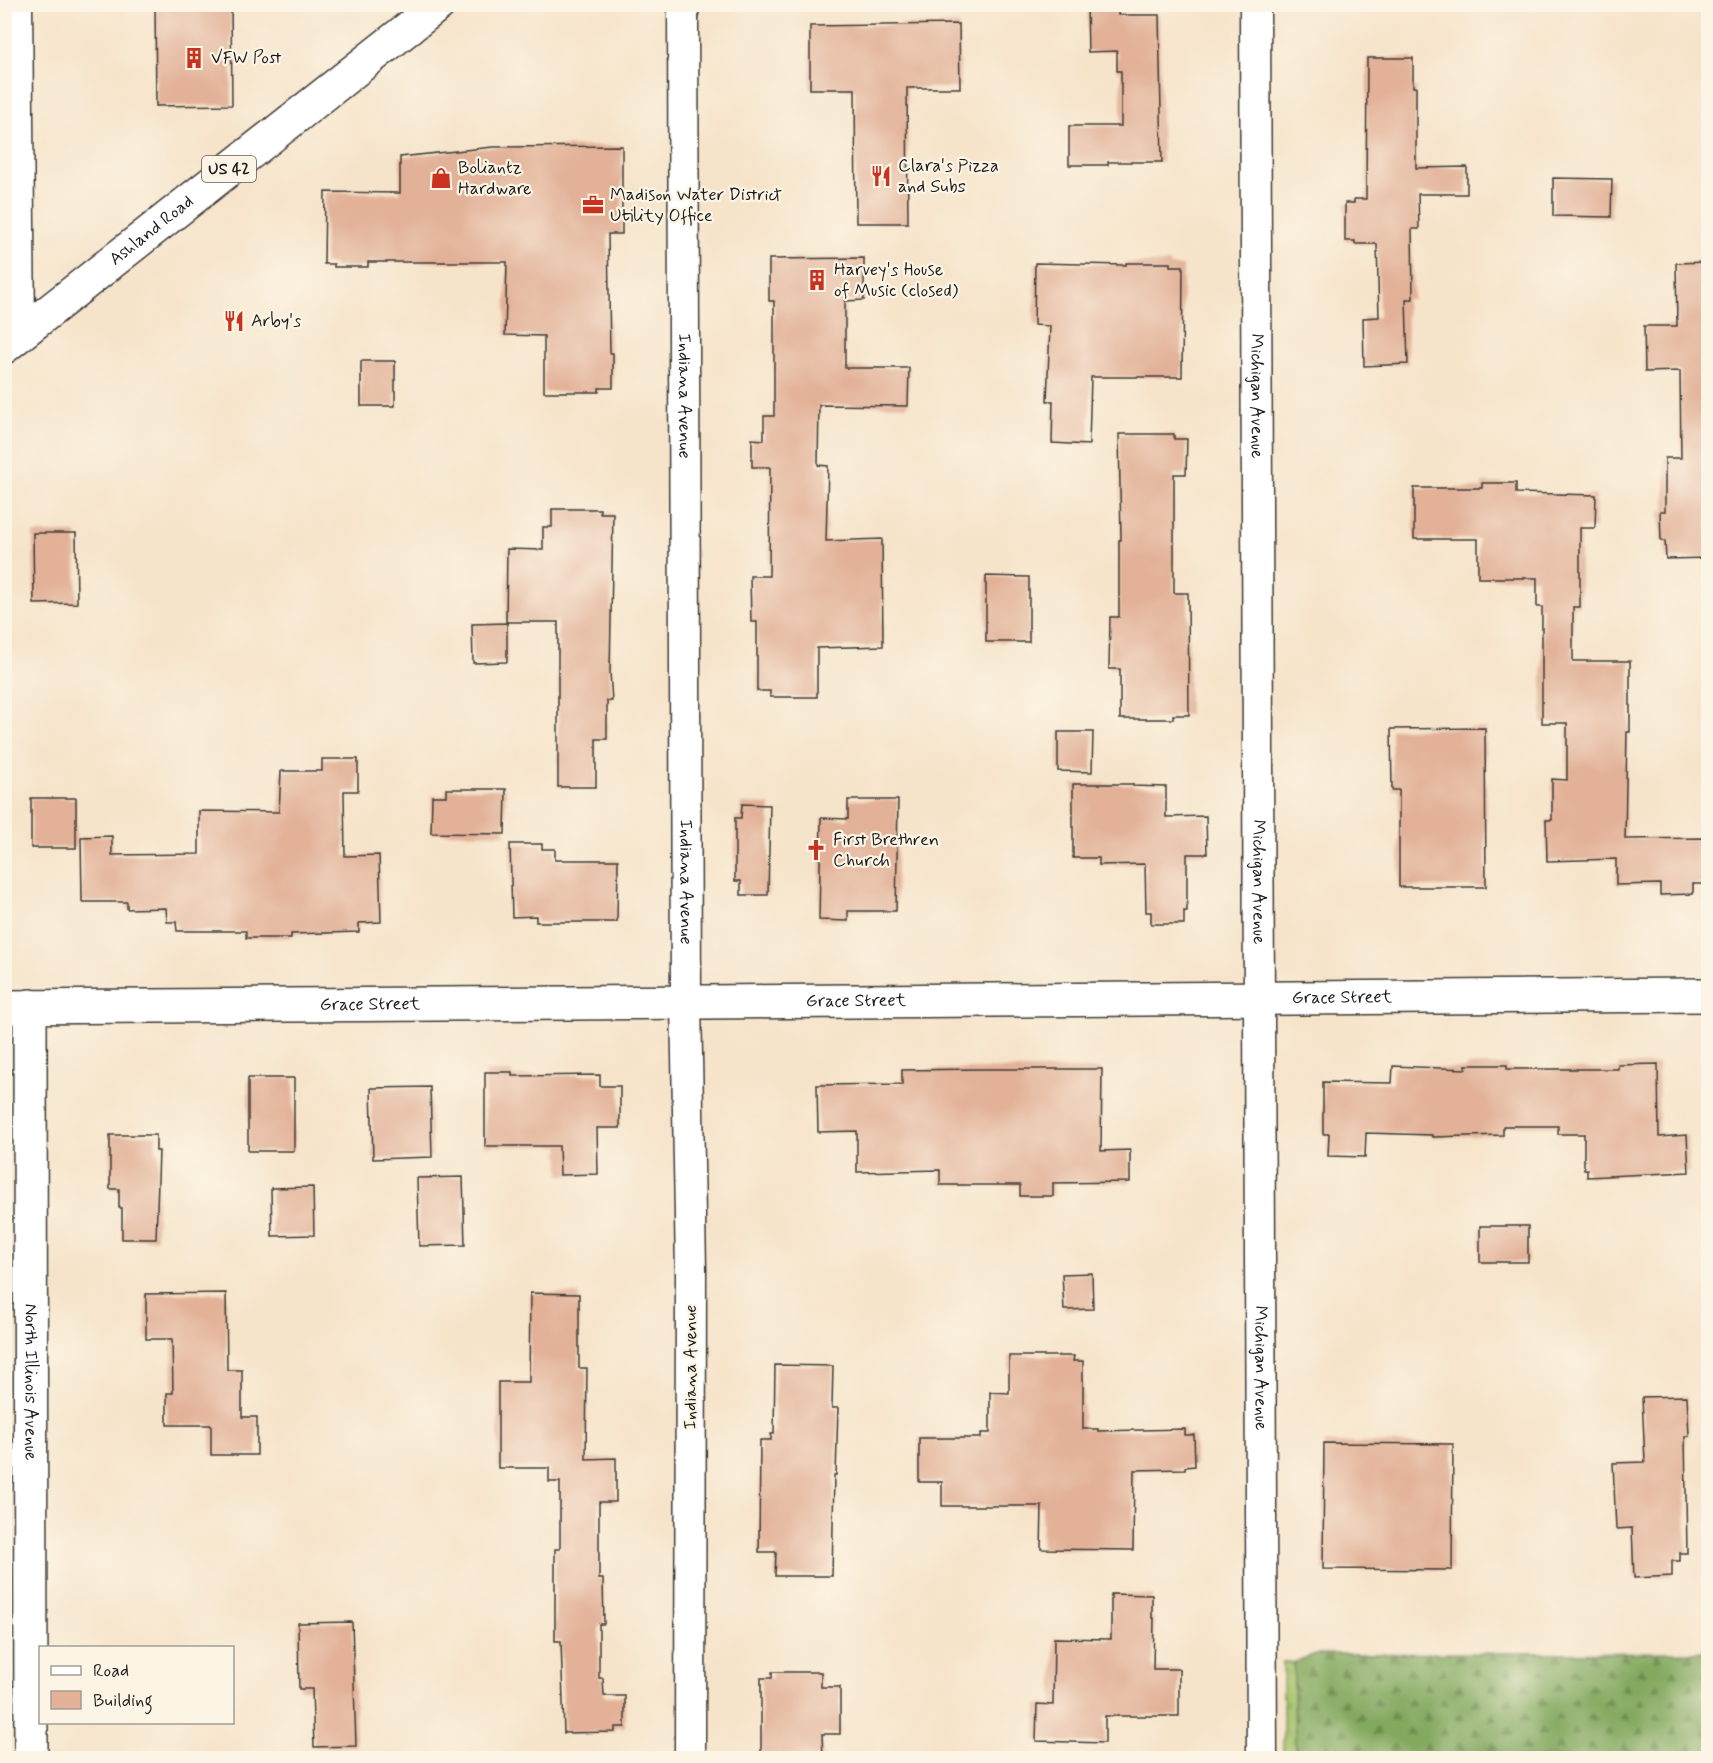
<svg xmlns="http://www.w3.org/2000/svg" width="1713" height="1763" font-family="Mynerve,sans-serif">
  <defs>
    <pattern id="grass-tufts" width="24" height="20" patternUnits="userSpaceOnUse" patternTransform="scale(1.5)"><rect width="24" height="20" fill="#a4c36b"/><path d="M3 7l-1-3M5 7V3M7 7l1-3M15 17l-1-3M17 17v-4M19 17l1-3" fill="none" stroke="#8da75c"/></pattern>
    <pattern id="forest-firs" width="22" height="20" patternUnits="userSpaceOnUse" patternTransform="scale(1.5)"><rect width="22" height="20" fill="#83a95f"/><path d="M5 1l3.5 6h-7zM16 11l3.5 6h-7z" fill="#6a894e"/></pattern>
  </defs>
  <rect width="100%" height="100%" fill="#fcf5e5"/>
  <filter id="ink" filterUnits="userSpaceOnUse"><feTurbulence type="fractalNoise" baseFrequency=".0167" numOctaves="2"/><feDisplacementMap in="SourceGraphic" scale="12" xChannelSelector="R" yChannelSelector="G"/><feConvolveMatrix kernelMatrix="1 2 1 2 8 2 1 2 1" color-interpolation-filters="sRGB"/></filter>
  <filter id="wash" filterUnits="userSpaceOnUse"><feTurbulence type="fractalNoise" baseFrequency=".008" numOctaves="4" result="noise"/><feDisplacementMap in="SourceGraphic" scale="24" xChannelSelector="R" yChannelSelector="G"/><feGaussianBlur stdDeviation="1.35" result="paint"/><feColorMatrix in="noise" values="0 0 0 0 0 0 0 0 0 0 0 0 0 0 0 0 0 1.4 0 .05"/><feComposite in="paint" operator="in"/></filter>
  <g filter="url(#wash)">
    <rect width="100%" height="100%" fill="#f6e4ca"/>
    <path fill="url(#grass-tufts)" stroke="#607044" stroke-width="1.5" d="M 1283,1662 L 1294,1662 L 1295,1758 L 1283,1758 Z"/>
    <path fill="url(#forest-firs)" stroke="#50623e" stroke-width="1.5" d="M 1708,1652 L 1708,1758 L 1295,1758 L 1294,1662 L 1316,1654 Z"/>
    <g id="blocks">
      <path fill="#e2b197" d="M 155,4 L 231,4 L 232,105 L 156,106 Z
        M 1087,4 L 1118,4 L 1118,15 L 1159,15 L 1162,162 L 1108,162 L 1108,165 L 1069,165 L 1069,126 L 1121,126 L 1121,71 L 1117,71 L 1117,51 L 1088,52 Z
        M 959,24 L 960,88 L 907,88 L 908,223 L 856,223 L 855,89 L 810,89 L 810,26 Z
        M 1367,58 L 1413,58 L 1413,87 L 1416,87 L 1416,168 L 1467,167 L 1467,194 L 1418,194 L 1419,229 L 1412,229 L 1413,299 L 1406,299 L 1408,364 L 1364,366 L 1363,318 L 1379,317 L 1377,244 L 1355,244 L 1355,241 L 1345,241 L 1345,203 L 1354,203 L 1354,199 L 1366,199 Z
        M 622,146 L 622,234 L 608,234 L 610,353 L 613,353 L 613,388 L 599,388 L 599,392 L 544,392 L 544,336 L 505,335 L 507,262 L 368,262 L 368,267 L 334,267 L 334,264 L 324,264 L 325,192 L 400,193 L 400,157 L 493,147 Z
        M 1553,178 L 1612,179 L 1611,217 L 1553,216 Z
        M 864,258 L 864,300 L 845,301 L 845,368 L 909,368 L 908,406 L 819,405 L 818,465 L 828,466 L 826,541 L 882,539 L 883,646 L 817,648 L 817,697 L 770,697 L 770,691 L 757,691 L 757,622 L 751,622 L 750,576 L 769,576 L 770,467 L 752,467 L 752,439 L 764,440 L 764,416 L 774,416 L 774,301 L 769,301 L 769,259 Z
        M 1708,262 L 1708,558 L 1666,559 L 1665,541 L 1661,541 L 1660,511 L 1665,511 L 1665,458 L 1681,458 L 1680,371 L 1645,372 L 1644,326 L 1677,326 L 1676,263 Z
        M 1035,263 L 1126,265 L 1126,263 L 1170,263 L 1170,266 L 1183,266 L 1182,377 L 1091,377 L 1089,445 L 1052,443 L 1053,401 L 1047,401 L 1050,326 L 1034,325 Z
        M 361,361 L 395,361 L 395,406 L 361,406 Z
        M 1119,434 L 1174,434 L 1174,439 L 1187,439 L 1186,474 L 1174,474 L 1174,593 L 1188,593 L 1189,715 L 1173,715 L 1173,719 L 1120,719 L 1120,669 L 1109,669 L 1110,617 L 1119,617 L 1119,540 L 1121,540 Z
        M 1482,483 L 1516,483 L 1516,493 L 1596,495 L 1595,528 L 1580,528 L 1580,607 L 1573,607 L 1573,661 L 1630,661 L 1630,732 L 1627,732 L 1625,839 L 1708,838 L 1708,884 L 1693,884 L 1693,894 L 1660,895 L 1660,884 L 1616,885 L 1616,859 L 1547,861 L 1546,820 L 1552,820 L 1552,779 L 1567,780 L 1567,723 L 1542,723 L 1542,607 L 1537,607 L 1537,578 L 1478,578 L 1478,539 L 1414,539 L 1414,488 L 1482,488 Z
        M 552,509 L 600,509 L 600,513 L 613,513 L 610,672 L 612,701 L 607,701 L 607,739 L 596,739 L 596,787 L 558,787 L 558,622 L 506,622 L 507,549 L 543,550 L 543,527 L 552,527 Z
        M 33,533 L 76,533 L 77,603 L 34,604 Z
        M 986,576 L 1029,577 L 1029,642 L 986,642 Z
        M 507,623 L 507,662 L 473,663 L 472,624 Z
        M 1485,728 L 1486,887 L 1399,887 L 1399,790 L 1392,790 L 1391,729 Z
        M 1058,732 L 1093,732 L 1092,772 L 1058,771 Z
        M 322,759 L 358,759 L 358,791 L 344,791 L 345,856 L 379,855 L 381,922 L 359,923 L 359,932 L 291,934 L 291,938 L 246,938 L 246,931 L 177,931 L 176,922 L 167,922 L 166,908 L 127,909 L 127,902 L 82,902 L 81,837 L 112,836 L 112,855 L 199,854 L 199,811 L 279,812 L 281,771 L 322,771 Z
        M 1073,784 L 1133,784 L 1133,786 L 1166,787 L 1166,817 L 1206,816 L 1207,854 L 1187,854 L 1187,911 L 1184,911 L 1184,924 L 1151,924 L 1151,912 L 1146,912 L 1145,864 L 1099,865 L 1099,858 L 1073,858 Z
        M 446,789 L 506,789 L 505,834 L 431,833 L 432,796 L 446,796 Z
        M 31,798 L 76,798 L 76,848 L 31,848 Z
        M 848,800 L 898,800 L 896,911 L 848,911 L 848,921 L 819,920 L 821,818 L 848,819 Z
        M 742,804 L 770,805 L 768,895 L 741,895 L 741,881 L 735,881 L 735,818 L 741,818 Z
        M 510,844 L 542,844 L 542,849 L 555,849 L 555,860 L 618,860 L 617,922 L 536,922 L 536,916 L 512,917 Z
        M 1658,1064 L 1659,1137 L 1687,1135 L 1689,1172 L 1587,1177 L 1587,1169 L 1584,1169 L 1584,1134 L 1558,1134 L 1558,1126 L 1503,1126 L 1503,1135 L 1432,1137 L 1432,1135 L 1366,1133 L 1365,1157 L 1328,1156 L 1329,1134 L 1323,1134 L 1323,1082 L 1392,1083 L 1393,1066 L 1466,1069 L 1466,1065 L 1507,1065 L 1507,1069 L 1618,1069 L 1618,1065 Z
        M 980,1069 L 1102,1069 L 1101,1151 L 1130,1150 L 1130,1182 L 1053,1183 L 1053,1196 L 1020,1196 L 1020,1185 L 940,1185 L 940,1170 L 857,1172 L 857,1131 L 818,1132 L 817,1085 L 902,1084 L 902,1070 Z
        M 485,1072 L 512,1072 L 512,1076 L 600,1075 L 600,1086 L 620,1086 L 620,1128 L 597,1128 L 598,1174 L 560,1175 L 559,1146 L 485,1146 Z
        M 248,1078 L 294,1078 L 294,1151 L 248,1151 Z
        M 430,1087 L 432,1157 L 373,1159 L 371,1088 Z
        M 110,1135 L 156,1135 L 156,1151 L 159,1151 L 156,1239 L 122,1239 L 122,1208 L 119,1208 L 119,1189 L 110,1189 Z
        M 463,1177 L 465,1245 L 419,1246 L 417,1178 Z
        M 313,1187 L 314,1235 L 272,1236 L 271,1188 Z
        M 1480,1226 L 1528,1226 L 1528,1262 L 1480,1262 Z
        M 1092,1273 L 1093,1309 L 1064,1310 L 1062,1274 Z
        M 226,1293 L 227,1370 L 242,1370 L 242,1417 L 257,1417 L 257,1455 L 211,1455 L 211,1425 L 167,1425 L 167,1393 L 173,1393 L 172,1339 L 146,1339 L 146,1294 Z
        M 530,1293 L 579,1294 L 579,1368 L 587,1368 L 586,1459 L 616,1458 L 616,1502 L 599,1502 L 599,1579 L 603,1579 L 604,1624 L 599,1624 L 599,1678 L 603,1678 L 604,1696 L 625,1696 L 625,1727 L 615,1727 L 615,1732 L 564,1733 L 561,1641 L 555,1641 L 555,1549 L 560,1549 L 560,1482 L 549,1482 L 549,1468 L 498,1468 L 498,1382 L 529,1382 Z
        M 1009,1356 L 1074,1356 L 1073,1361 L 1083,1361 L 1083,1429 L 1098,1429 L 1098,1431 L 1185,1429 L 1185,1435 L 1194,1435 L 1195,1466 L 1185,1467 L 1185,1469 L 1134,1470 L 1133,1550 L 1041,1549 L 1042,1506 L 942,1506 L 942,1482 L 919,1482 L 919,1438 L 981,1438 L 981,1433 L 990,1433 L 990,1392 L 1009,1393 Z
        M 775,1365 L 833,1366 L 832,1408 L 838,1408 L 836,1475 L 834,1475 L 832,1576 L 775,1576 L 776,1552 L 759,1552 L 760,1440 L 771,1440 L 771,1434 L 774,1434 Z
        M 1687,1396 L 1689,1436 L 1685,1436 L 1687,1553 L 1680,1553 L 1680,1561 L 1672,1561 L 1672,1576 L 1634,1578 L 1632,1528 L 1616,1529 L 1613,1463 L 1645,1462 L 1642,1397 Z
        M 1324,1443 L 1453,1444 L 1452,1570 L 1323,1569 Z
        M 1111,1594 L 1152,1595 L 1152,1618 L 1154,1618 L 1153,1669 L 1179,1669 L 1179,1716 L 1105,1716 L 1105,1743 L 1036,1741 L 1037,1704 L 1053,1705 L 1054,1638 L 1111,1639 Z
        M 352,1622 L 356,1746 L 314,1747 L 312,1689 L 299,1689 L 298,1623 Z
        M 772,1672 L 821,1672 L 821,1687 L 840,1687 L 840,1734 L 822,1734 L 823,1758 L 761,1758 L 761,1678 L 772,1678 Z"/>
    </g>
  </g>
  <g filter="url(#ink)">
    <use href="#blocks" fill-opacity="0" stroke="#3d3a36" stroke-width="1.5"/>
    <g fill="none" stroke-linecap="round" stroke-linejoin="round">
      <defs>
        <g id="minor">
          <path d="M 17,4 L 20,334"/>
          <path id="s1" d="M 683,4 L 686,1002 L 691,1270 L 690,1758"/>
          <path id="s2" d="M 1255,4 L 1262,1758"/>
        </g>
        <g id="tertiary">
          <path id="s3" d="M 30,1006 L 31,1758"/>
          <path id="s4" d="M 4,1007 L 1708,995"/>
        </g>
        <g id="primary">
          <path id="s5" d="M 4,347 L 439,4"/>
        </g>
      </defs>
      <use href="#minor" stroke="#3d3a36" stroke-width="33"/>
      <use href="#tertiary" stroke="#3d3a36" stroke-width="36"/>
      <use href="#primary" stroke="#3d3a36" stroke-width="36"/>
      <use href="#minor" stroke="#fff" stroke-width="30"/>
      <use href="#tertiary" stroke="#fff" stroke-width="33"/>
      <use href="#primary" stroke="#fff" stroke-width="33"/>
    </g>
  </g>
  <defs>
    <symbol id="building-bare" viewBox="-9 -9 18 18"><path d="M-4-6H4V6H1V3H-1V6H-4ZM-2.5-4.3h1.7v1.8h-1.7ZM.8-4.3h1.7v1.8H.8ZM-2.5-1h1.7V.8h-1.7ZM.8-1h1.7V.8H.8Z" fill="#c8321e" stroke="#fcf5e5" stroke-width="2.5" paint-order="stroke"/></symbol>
    <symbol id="restaurant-bare" viewBox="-9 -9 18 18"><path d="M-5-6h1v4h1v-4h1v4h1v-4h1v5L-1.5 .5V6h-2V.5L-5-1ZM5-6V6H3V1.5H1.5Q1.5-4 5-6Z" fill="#c8321e" stroke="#fcf5e5" stroke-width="2.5" paint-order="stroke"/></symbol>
    <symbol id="shop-bare" viewBox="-9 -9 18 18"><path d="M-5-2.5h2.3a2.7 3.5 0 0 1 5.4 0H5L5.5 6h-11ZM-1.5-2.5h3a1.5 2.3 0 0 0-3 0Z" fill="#c8321e" stroke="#fcf5e5" stroke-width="2.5" paint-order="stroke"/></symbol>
    <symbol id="office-bare" viewBox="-9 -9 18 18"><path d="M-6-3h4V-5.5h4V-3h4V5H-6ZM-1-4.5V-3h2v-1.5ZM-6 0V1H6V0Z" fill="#c8321e" stroke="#fcf5e5" stroke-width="2.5" paint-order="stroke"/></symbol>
    <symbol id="church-bare" viewBox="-9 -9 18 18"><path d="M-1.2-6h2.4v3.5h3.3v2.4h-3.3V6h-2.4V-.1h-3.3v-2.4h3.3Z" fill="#c8321e" stroke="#fcf5e5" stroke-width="2.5" paint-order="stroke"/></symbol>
  </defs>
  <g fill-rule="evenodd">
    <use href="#building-bare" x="179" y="43" width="30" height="30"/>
    <use href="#restaurant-bare" x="866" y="161" width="30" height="30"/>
    <use href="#shop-bare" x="426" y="163" width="30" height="30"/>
    <use href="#office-bare" x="578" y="190" width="30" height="30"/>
    <use href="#building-bare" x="802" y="265" width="30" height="30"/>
    <use href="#restaurant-bare" x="219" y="306" width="30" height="30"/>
    <use href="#church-bare" x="801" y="835" width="30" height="30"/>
  </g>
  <g text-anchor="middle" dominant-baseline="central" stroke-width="4.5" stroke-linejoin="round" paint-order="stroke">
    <rect fill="#fcf5e5" stroke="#5f5d58" stroke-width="1.5" x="202" y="156" width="54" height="26" rx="4.5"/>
    <g font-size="16" font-weight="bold" fill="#1c1c1c">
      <text x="229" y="169">US 42</text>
    </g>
    <g font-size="18" fill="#1c1c1c" stroke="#fcf5e5" text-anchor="start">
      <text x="211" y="58">VFW Post</text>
      <text x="898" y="166">Clara's Pizza<tspan x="898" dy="21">and Subs</tspan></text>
      <text x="458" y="168">Boliantz<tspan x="458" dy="21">Hardware</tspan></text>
      <text x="610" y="195">Madison Water District<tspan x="610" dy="21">Utility Office</tspan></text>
      <text x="834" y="270">Harvey's House<tspan x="834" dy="21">of Music (closed)</tspan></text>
      <text x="251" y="321">Arby's</text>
      <text x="833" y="840">First Brethren<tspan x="833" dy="21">Church</tspan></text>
    </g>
    <g font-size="18" fill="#1c1c1c" stroke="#fcf5e5">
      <text stroke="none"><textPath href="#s5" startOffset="188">Ashland Road</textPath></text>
      <text stroke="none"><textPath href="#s1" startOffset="392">Indiana Avenue</textPath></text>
      <text stroke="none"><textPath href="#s2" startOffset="392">Michigan Avenue</textPath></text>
      <text stroke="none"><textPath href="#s2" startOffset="878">Michigan Avenue</textPath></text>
      <text stroke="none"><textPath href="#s1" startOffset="878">Indiana Avenue</textPath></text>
      <text stroke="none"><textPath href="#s4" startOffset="1338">Grace Street</textPath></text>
      <text stroke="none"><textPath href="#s4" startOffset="852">Grace Street</textPath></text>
      <text stroke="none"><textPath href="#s4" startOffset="366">Grace Street</textPath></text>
      <text transform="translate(691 1367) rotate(-90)">Indiana Avenue</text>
      <text stroke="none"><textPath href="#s2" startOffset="1364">Michigan Avenue</textPath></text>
      <text stroke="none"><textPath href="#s3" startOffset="376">North Illinois Avenue</textPath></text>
    </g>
  </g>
  <rect width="1713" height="1763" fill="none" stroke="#fcf5e5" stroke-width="24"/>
  <rect x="39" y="1646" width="195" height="78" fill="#fcf5e5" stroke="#a29e95" stroke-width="1.5"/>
  <rect x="51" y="1666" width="30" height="9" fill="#ffffff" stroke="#a29e95" stroke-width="1.5"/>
  <text x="93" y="1676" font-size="18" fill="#1c1c1c">Road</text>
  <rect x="51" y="1691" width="30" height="18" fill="#e2b197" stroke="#a29e95" stroke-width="1.5"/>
  <text x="93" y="1706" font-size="18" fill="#1c1c1c">Building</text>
</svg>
